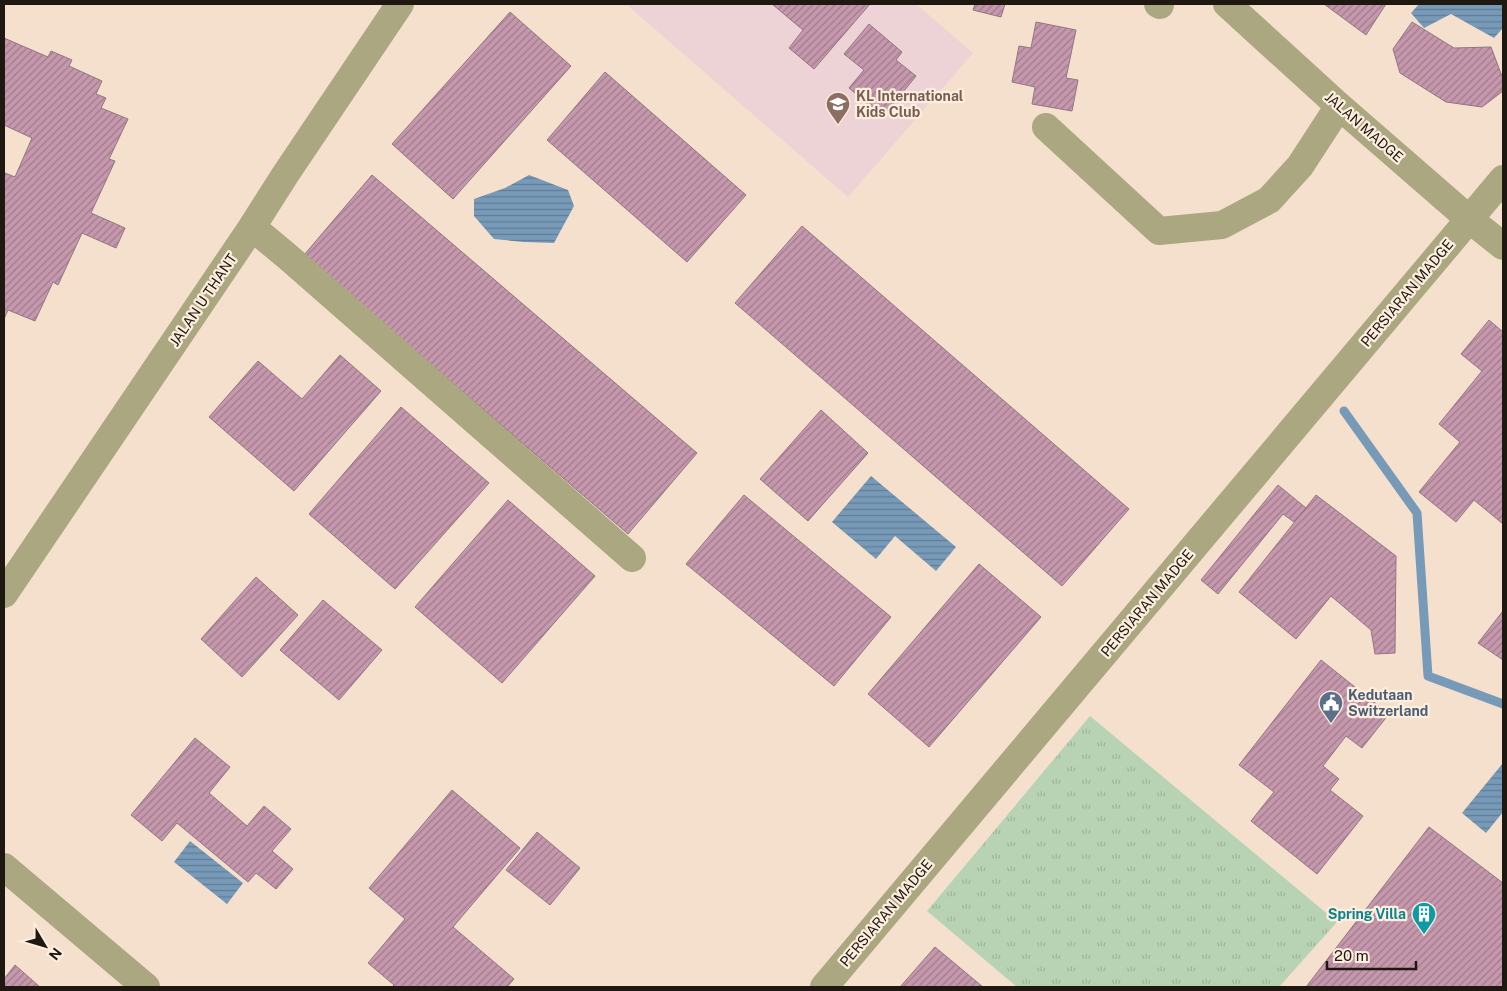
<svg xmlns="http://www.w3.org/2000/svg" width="1507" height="991" font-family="'Public Sans',sans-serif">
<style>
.education{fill:#edd3d5}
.grass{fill:url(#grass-tufts)}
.water{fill:url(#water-rules)}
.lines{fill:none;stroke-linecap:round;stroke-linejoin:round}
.stream{stroke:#779ab9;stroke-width:9}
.building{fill:url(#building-hatch);stroke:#907783}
.minor{stroke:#aba881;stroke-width:28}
.labels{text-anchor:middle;stroke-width:4.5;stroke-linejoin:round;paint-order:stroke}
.education-label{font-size:14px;font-weight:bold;fill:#785e54;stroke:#feeede;text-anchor:start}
.street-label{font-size:14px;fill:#1f1811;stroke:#feeede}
.service-label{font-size:14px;font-weight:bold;fill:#4e5e75;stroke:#feeede;text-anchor:start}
.culture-label{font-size:14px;font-weight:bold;fill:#0d838f;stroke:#feeede;text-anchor:end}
</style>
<defs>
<pattern id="grass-tufts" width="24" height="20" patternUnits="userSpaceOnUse" patternTransform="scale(1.25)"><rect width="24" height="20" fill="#b8d3b3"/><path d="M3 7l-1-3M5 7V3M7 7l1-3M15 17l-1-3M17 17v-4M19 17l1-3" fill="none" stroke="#9eb499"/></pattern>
<pattern id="water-rules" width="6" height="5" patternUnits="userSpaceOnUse" patternTransform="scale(1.25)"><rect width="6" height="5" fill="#779ab9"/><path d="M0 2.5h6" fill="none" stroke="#617d95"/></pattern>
<pattern id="building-hatch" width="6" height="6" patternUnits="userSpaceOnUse" patternTransform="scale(1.25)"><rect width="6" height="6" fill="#c698ad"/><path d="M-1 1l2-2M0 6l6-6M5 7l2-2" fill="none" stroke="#a07b8b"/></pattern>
</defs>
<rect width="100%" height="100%" fill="#f4e0cc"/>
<path class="education" d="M 626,4 L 916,4 L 973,53 L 848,197 Z"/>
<path class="grass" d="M 1090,716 L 1337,922 L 1279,987 L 1017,987 L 927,911 Z"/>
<path class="water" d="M 1419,4 L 1503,4 L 1503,28 L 1494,38 L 1451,14 L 1424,28 L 1411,13 Z
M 529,175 L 568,190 L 574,206 L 554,243 L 524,242 L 494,239 L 474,216 L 474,199 L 505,188 Z
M 871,476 L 956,547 L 936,571 L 895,536 L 876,559 L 832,522 Z
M 1503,763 L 1503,812 L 1486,833 L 1462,813 Z
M 190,841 L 243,883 L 227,904 L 174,862 Z"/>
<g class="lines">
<path class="stream" d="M 1344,411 L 1417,513 L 1428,676 L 1503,704"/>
</g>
<path class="building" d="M 772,4 L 870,4 L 814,69 L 789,48 L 803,30 Z
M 975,4 L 1005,4 L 1001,17 L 973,10 Z
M 1324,4 L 1386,4 L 1366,35 Z
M 510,12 L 571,66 L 453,199 L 392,144 Z
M 1036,22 L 1076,30 L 1066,78 L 1078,80 L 1072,111 L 1032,104 L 1035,87 L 1012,82 L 1019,46 L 1031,48 Z
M 1412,22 L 1454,48 L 1491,47 L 1503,79 L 1503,91 L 1482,107 L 1446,102 L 1400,73 L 1393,49 Z
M 869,24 L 902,52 L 896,60 L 916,76 L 883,117 L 849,88 L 864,70 L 844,54 Z
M 4,38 L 48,57 L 51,51 L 72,60 L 69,66 L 102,81 L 96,94 L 106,98 L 101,108 L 128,119 L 109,159 L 115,161 L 91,213 L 125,228 L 116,248 L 82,233 L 58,285 L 53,282 L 35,321 L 8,310 L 4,319 L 4,174 L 5,173 L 15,177 L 32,138 L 4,125 Z
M 605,72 L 746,195 L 687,262 L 547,140 Z
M 372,175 L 697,453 L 628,534 L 304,255 Z
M 802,226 L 1129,509 L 1062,586 L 735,303 Z
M 1489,320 L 1503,332 L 1503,524 L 1474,500 L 1456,522 L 1419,492 L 1460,442 L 1439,424 L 1482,371 L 1461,354 Z
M 340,355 L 381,391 L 294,491 L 209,417 L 258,361 L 302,399 Z
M 401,407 L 489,483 L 395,589 L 309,514 Z
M 821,410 L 868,453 L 808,521 L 760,479 Z
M 1278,485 L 1306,508 L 1294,522 L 1283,514 L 1218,594 L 1201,580 Z
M 744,495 L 891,617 L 834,686 L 686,564 Z
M 1316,495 L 1396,556 L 1395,653 L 1375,654 L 1371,630 L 1331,596 L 1296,639 L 1239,592 Z
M 508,500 L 595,576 L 502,683 L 415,607 Z
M 979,564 L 1041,617 L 929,747 L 868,694 Z
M 256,577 L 298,615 L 242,677 L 201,639 Z
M 323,600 L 382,650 L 339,700 L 280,650 Z
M 1503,611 L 1503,660 L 1478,643 Z
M 1321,660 L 1389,714 L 1362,748 L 1346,736 L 1323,766 L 1339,779 L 1330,790 L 1363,816 L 1317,874 L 1251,821 L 1274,792 L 1239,765 Z
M 195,738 L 230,767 L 209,793 L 247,826 L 264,806 L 291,829 L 272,851 L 293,869 L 276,889 L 256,873 L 248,882 L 177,823 L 162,841 L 131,815 Z
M 452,790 L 520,848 L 453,927 L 514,979 L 507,987 L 392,987 L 394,985 L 368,963 L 405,919 L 369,888 Z
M 1429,827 L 1503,883 L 1503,987 L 1306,987 Z
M 537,832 L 580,868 L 550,905 L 506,870 Z
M 935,947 L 983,987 L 900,987 Z
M 15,965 L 40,987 L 4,987 L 4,979 Z"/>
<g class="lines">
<path class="minor" d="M 1158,4 L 1160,5
M 1227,4 L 1339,106 L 1469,219 L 1503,246
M 1046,127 L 1159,231 L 1222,225 L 1269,200 L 1300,166 L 1339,106
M 252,227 L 288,257 L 632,558
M 4,594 L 252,227 L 285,175 L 400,4
M 4,867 L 146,987
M 824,987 L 1503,179"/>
</g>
<defs>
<symbol id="school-pin" viewBox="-11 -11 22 30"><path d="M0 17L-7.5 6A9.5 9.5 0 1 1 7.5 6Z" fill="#8d6e63" stroke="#feeede"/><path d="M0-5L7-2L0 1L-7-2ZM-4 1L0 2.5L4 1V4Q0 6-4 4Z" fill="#fff"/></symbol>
<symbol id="civic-pin" viewBox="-11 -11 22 30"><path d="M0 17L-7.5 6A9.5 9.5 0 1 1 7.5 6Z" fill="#5c6f8a" stroke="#feeede"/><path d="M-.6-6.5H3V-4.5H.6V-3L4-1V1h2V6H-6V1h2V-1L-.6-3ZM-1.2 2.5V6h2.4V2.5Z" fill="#fff"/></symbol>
<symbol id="building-pin" viewBox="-11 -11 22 30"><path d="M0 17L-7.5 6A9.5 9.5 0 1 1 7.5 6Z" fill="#0f9aa8" stroke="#feeede"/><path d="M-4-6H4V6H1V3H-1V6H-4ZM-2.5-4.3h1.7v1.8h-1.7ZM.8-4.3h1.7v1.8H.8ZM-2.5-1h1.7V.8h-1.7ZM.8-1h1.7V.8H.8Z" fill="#fff"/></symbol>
</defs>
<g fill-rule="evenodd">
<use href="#school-pin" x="824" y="90" width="28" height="38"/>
<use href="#civic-pin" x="1317" y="689" width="28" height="38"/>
<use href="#building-pin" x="1410" y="900" width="28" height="38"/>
</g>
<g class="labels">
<g class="education-label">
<text x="856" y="101">KL International<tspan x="856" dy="16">Kids Club</tspan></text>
</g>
<g class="street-label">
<text transform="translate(1364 127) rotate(41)" y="5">JALAN MADGE</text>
<text transform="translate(1407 293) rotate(-50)" y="5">PERSIARAN MADGE</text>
<text transform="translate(203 300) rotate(-56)" y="5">JALAN U THANT</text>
<text transform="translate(1147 603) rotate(-50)" y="5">PERSIARAN MADGE</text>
<text transform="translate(886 913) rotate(-50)" y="5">PERSIARAN MADGE</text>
</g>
<g class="service-label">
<text x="1348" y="700">Kedutaan<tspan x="1348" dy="16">Switzerland</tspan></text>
</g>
<g class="culture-label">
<text x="1406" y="919">Spring Villa</text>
</g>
</g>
<rect width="1507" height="991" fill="none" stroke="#1f1811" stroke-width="10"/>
<g transform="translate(45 946) rotate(128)" stroke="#feeede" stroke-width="4" paint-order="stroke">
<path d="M0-4L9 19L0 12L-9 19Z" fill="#1f1811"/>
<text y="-8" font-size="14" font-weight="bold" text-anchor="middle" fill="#1f1811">N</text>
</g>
<path d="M1327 961v8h89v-8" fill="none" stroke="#1f1811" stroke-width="2.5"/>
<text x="1334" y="961" font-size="15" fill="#1f1811" stroke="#feeede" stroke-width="4" paint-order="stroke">20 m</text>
</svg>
